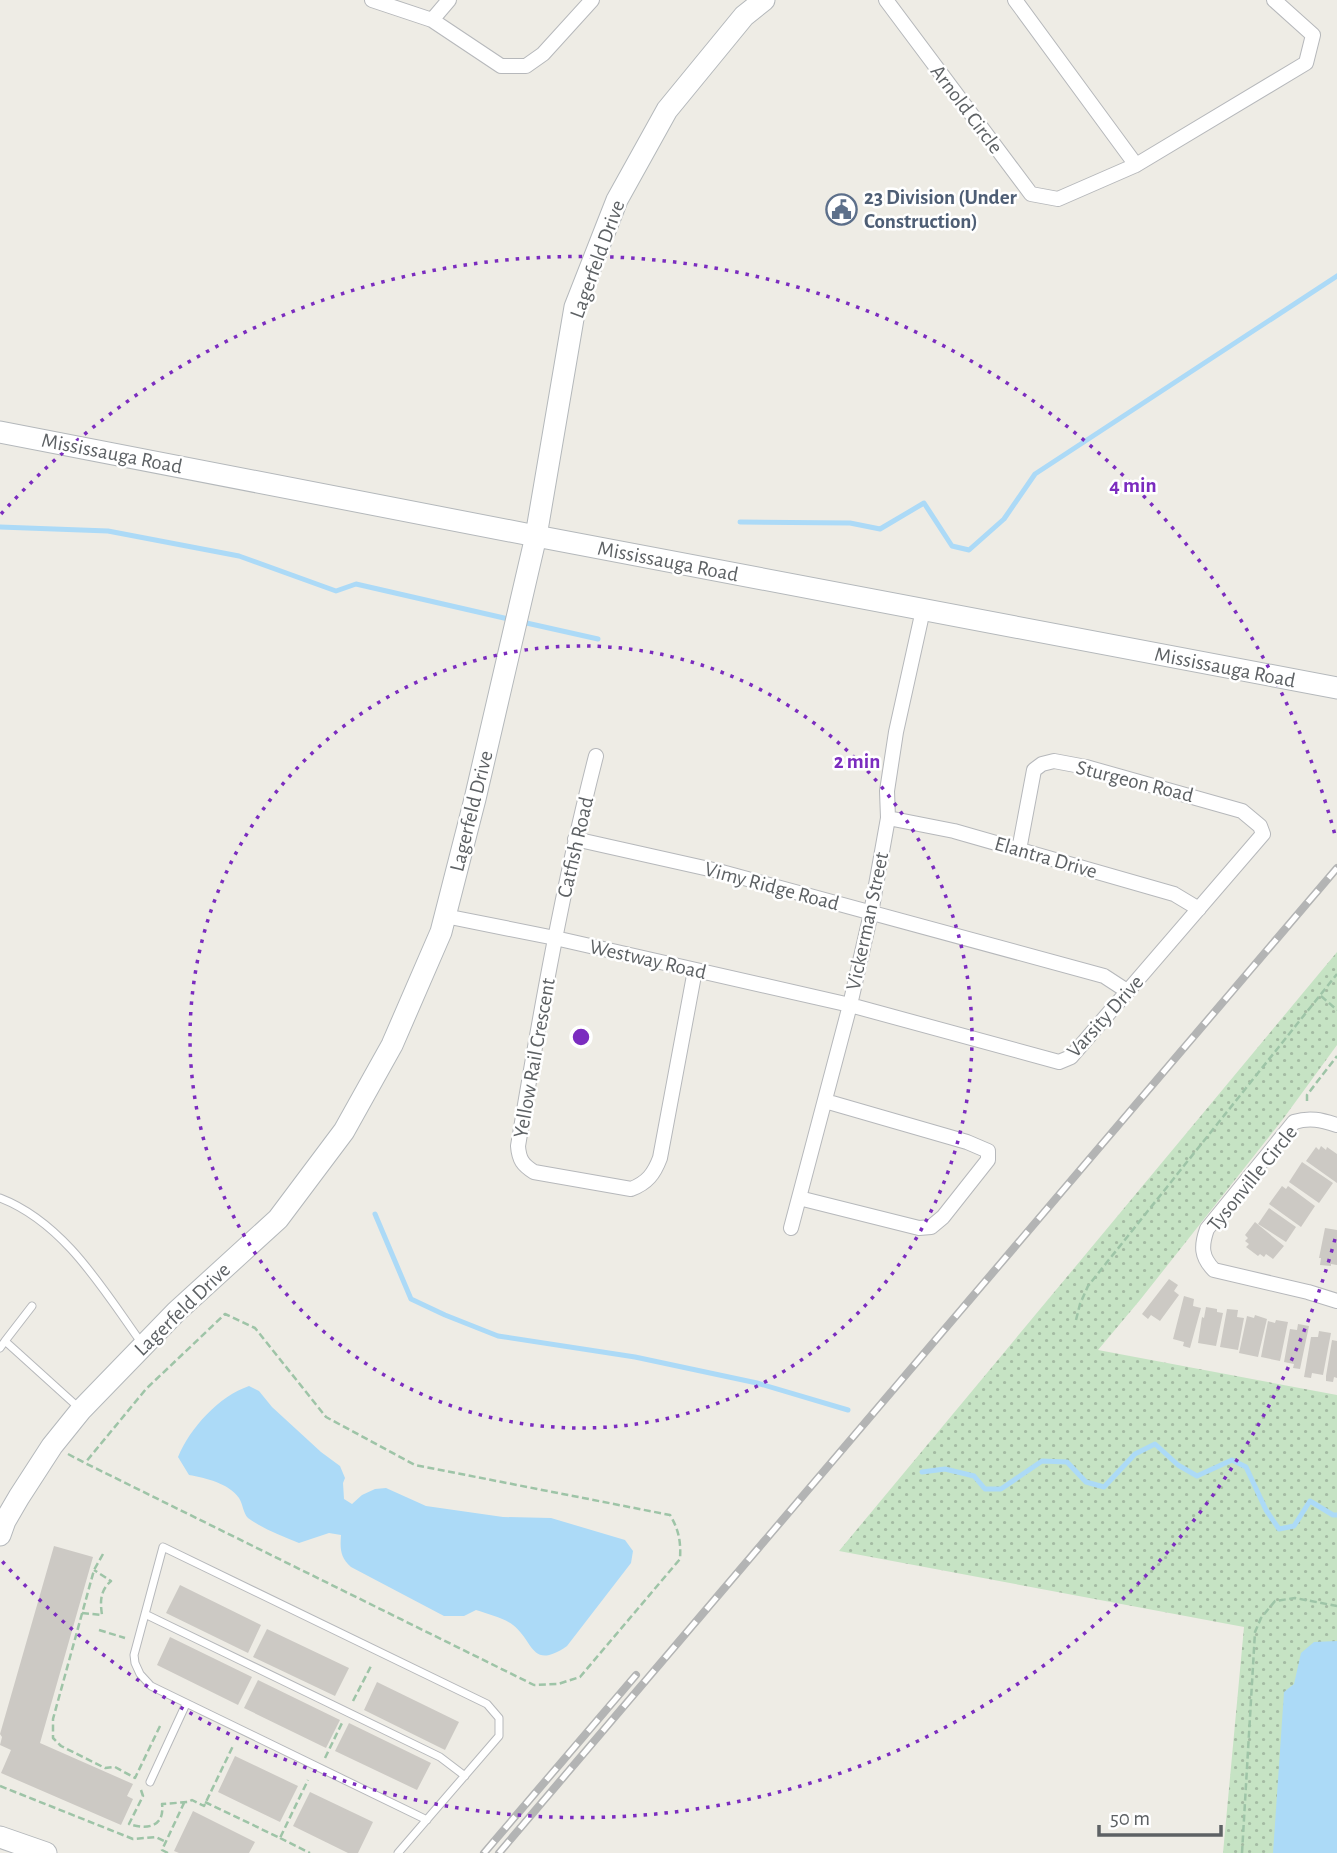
<svg xmlns="http://www.w3.org/2000/svg" width="1337" height="1853" font-family="'Alegreya Sans',sans-serif">
<style>
.park{fill:url(#park-dots)}
.water{fill:#acdaf7}
.lines{fill:none;stroke-linecap:round;stroke-linejoin:round}
.stream{stroke:#acdaf7;stroke-width:5}
.building{fill:#ccc9c4}
.lane-casing{stroke:#b6b8bb;stroke-width:9}
.street-casing{stroke:#b6b8bb;stroke-width:16}
.secondary-casing{stroke:#b4b8bb;stroke-width:23}
.path{stroke:#9ec4a7;stroke-width:2.5;stroke-dasharray:7 3.5;stroke-linecap:butt}
.lane{stroke:#fff;stroke-width:7}
.street{stroke:#fff;stroke-width:14}
.secondary{stroke:#fff;stroke-width:21}
.rail-casing{stroke:#b3b4b4;stroke-width:8}
.rail{stroke:#fff;stroke-width:5;stroke-dasharray:16;stroke-linecap:butt}
.ring{fill:none;stroke:#7b2cbf;stroke-width:3.5;stroke-dasharray:3.5 7}
.labels{text-anchor:middle;stroke-width:5;stroke-linejoin:round;paint-order:stroke}
.street-label{font-size:21px;fill:#5d6164;stroke:#fff}
.service-label{font-size:21px;font-weight:bold;fill:#4e5e75;stroke:#fff;text-anchor:start}
.centre{fill:#7b2cbf;stroke:#fff;stroke-width:3.5}
.ring-label{font-size:21px;text-anchor:middle;font-weight:bold;fill:#7b2cbf;stroke:#fff;stroke-width:5;stroke-linejoin:round;paint-order:stroke}
</style>
<defs>
<pattern id="park-dots" width="8" height="8" patternUnits="userSpaceOnUse" patternTransform="scale(1.75)"><rect width="8" height="8" fill="#c6e3c4"/><path d="M2 2h.1M6 6h.1" fill="none" stroke="#a4bba3" stroke-width="1.8" stroke-linecap="round"/></pattern>
</defs>
<rect width="100%" height="100%" fill="#eeece5"/>
<path class="park" d="M 1337,952 L 1337,1045 L 1283,1119 L 1140,1300 L 1098,1350 L 1337,1395 L 1337,1853 L 1223,1853 L 1244,1627 L 839,1551 Z"/>
<path class="water" d="M 249,1386 L 259,1391 L 272,1407 L 321,1452 L 340,1466 L 345,1478 L 343,1483 L 344,1499 L 352,1504 L 362,1495 L 375,1489 L 386,1488 L 426,1506 L 503,1517 L 551,1518 L 625,1540 L 633,1551 L 631,1563 L 567,1646 C 531,1671 534,1641 513,1625 C 504,1618 488,1614 476,1610 L 464,1616 L 444,1616 L 351,1567 C 340,1558 340,1548 341,1535 L 329,1533 L 299,1543 C 282,1536 263,1529 248,1518 C 243,1513 243,1504 239,1498 C 228,1483 206,1478 189,1475 L 178,1457 C 190,1428 219,1396 249,1386 Z
M 1337,1641 L 1337,1853 L 1273,1853 L 1284,1692 L 1294,1684 L 1301,1653 L 1314,1642 Z"/>
<g class="lines">
<path class="stream" d="M 740,522 L 850,523 L 880,529 L 924,503 L 952,546 L 969,550 L 1004,519 L 1035,474 L 1337,276
M 0,527 L 108,531 L 239,556 L 336,591 L 356,584 L 513,620
M 522,622 L 598,639
M 375,1214 L 411,1299 L 445,1315 L 498,1336 L 635,1357 L 757,1383 L 848,1410
M 922,1472 L 945,1469 L 974,1476 L 985,1489 L 1001,1489 L 1042,1461 L 1067,1462 L 1086,1482 L 1104,1487 L 1135,1454 L 1155,1444 L 1178,1465 L 1197,1476 L 1232,1460 L 1246,1467 L 1266,1510 L 1279,1529 L 1294,1526 L 1310,1501 L 1333,1515 L 1337,1515"/>
</g>
<path class="building" d="M 1321,1146 L 1326,1150 L 1327,1147 L 1337,1154 L 1337,1183 L 1306,1161 L 1316,1147 L 1319,1150 Z
M 1302,1162 L 1333,1183 L 1319,1203 L 1289,1182 Z
M 1282,1186 L 1286,1189 L 1288,1186 L 1315,1206 L 1301,1227 L 1269,1204 Z
M 1269,1208 L 1296,1227 L 1286,1242 L 1258,1224 Z
M 1255,1222 L 1284,1246 L 1273,1259 L 1266,1254 L 1264,1257 L 1260,1254 L 1258,1256 L 1246,1247 L 1249,1244 L 1245,1241 L 1248,1238 L 1245,1235 Z
M 1325,1228 L 1337,1230 L 1337,1265 L 1331,1264 L 1331,1266 L 1320,1265 L 1321,1258 L 1319,1258 Z
M 1169,1279 L 1178,1285 L 1174,1291 L 1179,1295 L 1160,1321 L 1151,1315 L 1148,1319 L 1142,1314 Z
M 1184,1296 L 1194,1299 L 1193,1306 L 1201,1308 L 1190,1348 L 1183,1346 L 1184,1342 L 1173,1339 Z
M 1206,1307 L 1217,1309 L 1217,1312 L 1223,1313 L 1216,1346 L 1198,1343 L 1202,1317 L 1204,1318 Z
M 1227,1309 L 1238,1310 L 1237,1317 L 1244,1318 L 1238,1350 L 1220,1347 Z
M 1255,1315 L 1267,1319 L 1258,1357 L 1239,1353 L 1247,1316 L 1254,1318 Z
M 1276,1320 L 1288,1322 L 1280,1361 L 1261,1357 L 1268,1321 L 1275,1323 Z
M 1298,1324 L 1309,1326 L 1300,1369 L 1293,1368 L 1294,1364 L 1284,1362 L 1290,1329 L 1297,1330 Z
M 1319,1331 L 1331,1333 L 1323,1375 L 1312,1373 L 1311,1378 L 1304,1377 L 1311,1337 L 1318,1337 Z
M 1332,1340 L 1337,1341 L 1337,1378 L 1334,1377 L 1333,1382 L 1326,1381 L 1326,1376 Z
M 54,1546 L 93,1557 L 40,1743 L 133,1784 L 127,1796 L 133,1799 L 121,1825 L 1,1773 L 11,1750 L 0,1745 L 2,1737 L 0,1734 Z
M 180,1585 L 261,1625 L 248,1653 L 166,1613 Z
M 267,1629 L 349,1668 L 335,1696 L 253,1657 Z
M 170,1637 L 252,1677 L 238,1705 L 157,1665 Z
M 258,1680 L 340,1720 L 326,1748 L 244,1708 Z
M 377,1682 L 459,1722 L 445,1750 L 364,1710 Z
M 349,1723 L 431,1763 L 417,1790 L 335,1751 Z
M 235,1756 L 298,1786 L 280,1822 L 218,1792 Z
M 310,1792 L 373,1822 L 358,1853 L 348,1853 L 293,1826 Z
M 193,1811 L 255,1842 L 249,1853 L 179,1853 L 174,1851 Z"/>
<g class="lines">
<defs>
<path id="lane" d="M 0,1198 C 65,1223 104,1291 143,1345
M 5,1341 L 32,1306
M 0,1348 L 5,1341 L 78,1407
M 147,1615 L 440,1757 L 465,1776
M 150,1782 L 186,1704
M 398,1853 L 499,1736 L 499,1718 L 487,1704 L 163,1547 L 134,1655 L 135,1663 L 140,1674 L 151,1686 L 427,1820"/>
<path id="street" d="M 372,0 L 432,20 L 501,66 L 526,66 L 543,54 L 592,0
M 886,0 L 1031,194 L 1058,199 L 1136,165 L 1306,63 L 1313,35 L 1274,0
M 1015,0 L 1136,165
M 432,20 L 449,0
M 596,756 C 563,884 540,1015 518,1146 C 519,1160 523,1165 534,1172 L 631,1189 C 647,1183 654,1174 660,1158 L 695,970
M 888,818 L 954,831 L 1174,894 L 1199,909
M 575,839 L 718,871 L 1104,976 L 1127,991
M 445,916 L 555,938 L 850,1005 L 1059,1062 L 1071,1057 L 1263,834 L 1260,826 L 1242,811 L 1086,767 L 1054,761 L 1042,764 L 1034,770 L 1019,850
M 1337,1125 C 1321,1120 1310,1117 1294,1122 L 1207,1229 C 1201,1246 1201,1257 1214,1270 L 1308,1292 L 1337,1301
M 799,1198 L 919,1228 L 931,1227 L 943,1217 L 988,1160 L 988,1151 L 967,1142 L 825,1101
M 791,1228 L 850,1005 L 871,913 L 888,818 L 887,791 L 896,732 L 923,610"/>
<path id="secondary" d="M 0,432 L 536,536 L 1337,688
M 0,1535 L 5,1521 L 19,1497 L 52,1446 L 81,1410 L 176,1312 L 278,1219 L 344,1131 L 392,1045 L 441,932 L 475,799 L 536,536 L 575,307 L 617,200 L 667,110 L 744,16 L 764,0
M 0,1837 L 46,1853"/>
</defs>
<use href="#lane" class="lane-casing"/>
<use href="#street" class="street-casing"/>
<use href="#secondary" class="secondary-casing"/>
<path class="path" d="M 1321,996 L 1337,1010
M 1307,1101 L 1307,1095 L 1337,1056
M 1076,1320 L 1080,1304 L 1088,1286 L 1337,974
M 68,1454 L 85,1463 L 534,1685 L 558,1684 L 580,1677 L 680,1559 C 681,1542 679,1530 670,1515 L 415,1465 L 326,1417 L 255,1328 L 225,1314 L 146,1389 L 85,1463
M 103,1554 L 94,1570 L 53,1719 L 53,1738 L 61,1746 L 105,1768 L 115,1767 L 135,1778 L 161,1724
M 82,1613 L 102,1615 C 100,1601 100,1591 111,1581 L 94,1570
M 99,1630 L 125,1638
M 353,1701 L 371,1666
M 325,1758 L 342,1723
M 0,1786 L 133,1839 L 156,1837 L 166,1842
M 141,1790 L 143,1796 L 129,1824 C 147,1830 165,1827 162,1804 L 188,1802 L 192,1800 L 204,1806 L 233,1746 L 235,1746
M 205,1802 L 280,1838 L 308,1780
M 280,1838 L 310,1853
M 168,1853 L 162,1850 L 184,1803
M 1242,1853 L 1255,1632 L 1261,1618 L 1275,1601 L 1295,1598 L 1337,1606"/>
<use href="#lane" class="lane"/>
<use href="#street" class="street"/>
<use href="#secondary" class="secondary"/>
<defs>
<path id="rail" d="M 484,1853 L 636,1675
M 499,1853 L 1337,868"/>
</defs>
<use href="#rail" class="rail-casing"/>
<use href="#rail" class="rail"/>
</g>
<g class="ring">
<circle cx="581" cy="1037" r="391"/>
<path d="M1335 1239A781 781 0 0 1 1 1560M1 514A781 781 0 0 1 1335 835"/>
</g>
<defs>
<symbol id="civic-ring" viewBox="-11 -11 22 22"><circle r="9.5" fill="#fff" stroke="#5c6f8a" stroke-width="1.5"/><path d="M-.6-6.5H3V-4.5H.6V-3L4-1V1h2V6H-6V1h2V-1L-.6-3ZM-1.2 2.5V6h2.4V2.5Z" fill="#5c6f8a"/></symbol>
</defs>
<g fill-rule="evenodd">
<use href="#civic-ring" x="824" y="192" width="35" height="35"/>
</g>
<g class="labels">
<g class="street-label">
<text transform="translate(967 109) rotate(53)" y="7">Arnold Circle</text>
<text transform="translate(597 259) rotate(-70)" y="7">Lagerfeld Drive</text>
<text transform="translate(112 453) rotate(11)" y="7">Mississauga Road</text>
<text transform="translate(668 561) rotate(11)" y="7">Mississauga Road</text>
<text transform="translate(1225 667) rotate(11)" y="7">Mississauga Road</text>
<text transform="translate(1135 781) rotate(14)" y="7">Sturgeon Road</text>
<text transform="translate(471 811) rotate(-76)" y="7">Lagerfeld Drive</text>
<text transform="translate(575 847) rotate(-77)" y="7">Catfish Road</text>
<text transform="translate(1046 857) rotate(16)" y="7">Elantra Drive</text>
<text transform="translate(772 886) rotate(15)" y="7">Vimy Ridge Road</text>
<text transform="translate(867 921) rotate(-78)" y="7">Vickerman Street</text>
<text transform="translate(648 959) rotate(13)" y="7">Westway Road</text>
<text transform="translate(1105 1016) rotate(-48)" y="7">Varsity Drive</text>
<text transform="translate(534 1058) rotate(-80)" y="7">Yellow Rail Crescent</text>
<text transform="translate(1252 1178) rotate(-51)" y="7">Tysonville Circle</text>
<text transform="translate(182 1309) rotate(-44)" y="7">Lagerfeld Drive</text>
</g>
<g class="service-label">
<text x="864" y="204">23 Division (Under<tspan x="864" dy="24">Construction)</tspan></text>
</g>
</g>
<circle cx="581" cy="1037" r="10" class="centre"/>
<g class="ring-label">
<text x="1133" y="492">4 min</text>
<text x="857" y="768">2 min</text>
</g>
<path d="M1099 1825v10h122v-10" fill="none" stroke="#5d6164" stroke-width="3.5"/>
<text x="1110" y="1825" font-size="21" fill="#5d6164" stroke="#ffffff" stroke-width="5" paint-order="stroke">50 m</text>
</svg>
